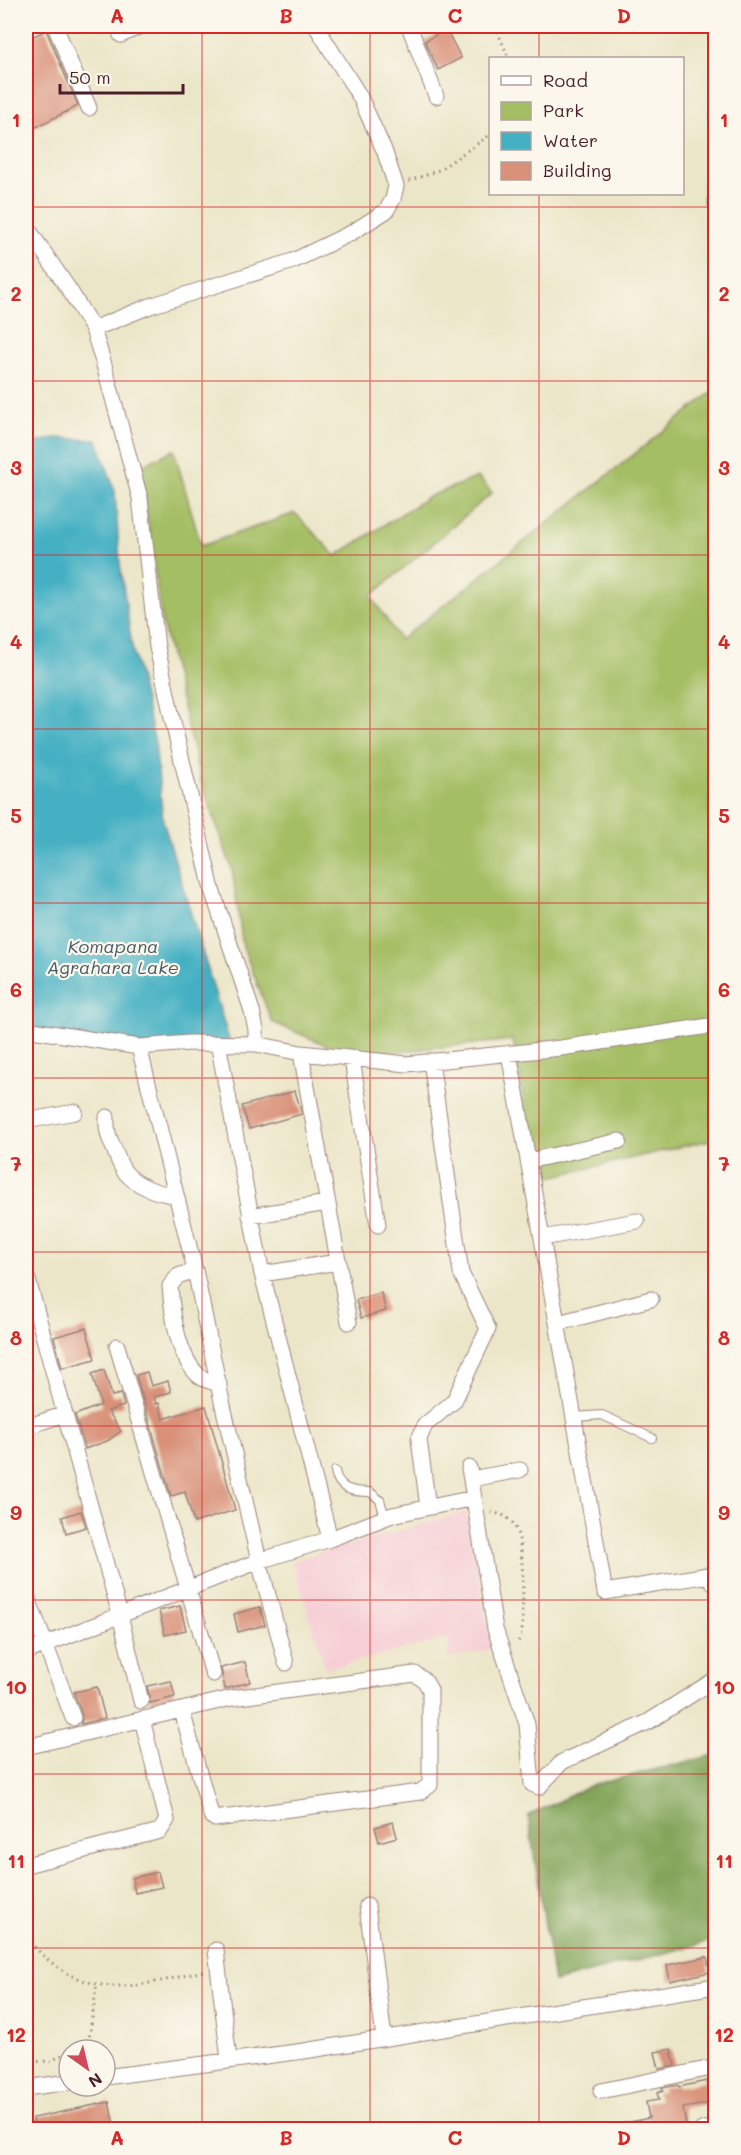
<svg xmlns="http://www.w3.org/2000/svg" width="741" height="2155" font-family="Mali,sans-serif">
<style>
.built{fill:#f6cfd6}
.green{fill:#a4be64;stroke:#776e48;stroke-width:1.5}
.forest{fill:#83a55a;stroke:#666242;stroke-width:1.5}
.water{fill:#44b0c3;stroke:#476877;stroke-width:1.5}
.building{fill:#d99179}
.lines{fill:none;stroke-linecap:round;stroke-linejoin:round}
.service-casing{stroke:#9b827a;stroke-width:10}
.minor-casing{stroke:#9b827a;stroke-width:17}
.path{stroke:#9b827a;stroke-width:3;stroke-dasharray:1.5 4.5;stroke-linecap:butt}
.service{stroke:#fff;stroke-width:8}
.minor{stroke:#fff;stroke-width:15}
.grid{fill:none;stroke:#d62828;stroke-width:1.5;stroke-opacity:0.55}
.labels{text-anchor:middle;stroke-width:4.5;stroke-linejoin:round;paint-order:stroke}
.water-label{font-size:18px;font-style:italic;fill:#485968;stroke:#fbf7ec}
.neatline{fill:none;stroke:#d62828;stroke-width:2}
.grid-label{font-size:20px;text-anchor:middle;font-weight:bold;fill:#d62828}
</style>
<rect width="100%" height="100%" fill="#fbf7ec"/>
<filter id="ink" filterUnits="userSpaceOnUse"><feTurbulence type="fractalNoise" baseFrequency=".0167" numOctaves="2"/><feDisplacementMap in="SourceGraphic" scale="12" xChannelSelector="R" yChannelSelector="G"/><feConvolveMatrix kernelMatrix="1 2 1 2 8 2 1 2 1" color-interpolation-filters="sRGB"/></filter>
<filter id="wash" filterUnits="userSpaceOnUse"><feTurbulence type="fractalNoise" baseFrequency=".008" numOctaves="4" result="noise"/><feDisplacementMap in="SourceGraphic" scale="24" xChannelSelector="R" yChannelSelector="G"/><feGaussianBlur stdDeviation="1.35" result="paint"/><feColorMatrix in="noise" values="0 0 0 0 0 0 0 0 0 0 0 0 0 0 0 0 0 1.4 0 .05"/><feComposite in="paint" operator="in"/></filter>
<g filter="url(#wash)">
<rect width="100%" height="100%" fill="#ece6c9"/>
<path class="built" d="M 466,1512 L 492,1649 L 448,1659 L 449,1638 L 326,1669 L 292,1561 Z"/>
<path class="green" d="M 715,390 L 715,1139 L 537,1180 L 513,1040 L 352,1056 L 272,1022 L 243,947 L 232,869 L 201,781 L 162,622 L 140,466 L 174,450 L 201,546 L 295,513 L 336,556 L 428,497 L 478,477 L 492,493 L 371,596 L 400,640 Z"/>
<path class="forest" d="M 715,1755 L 715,1940 L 554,1982 L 528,1816 L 592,1785 Z"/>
<path class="water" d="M 54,438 L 97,440 L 115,491 L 120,564 L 132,647 L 155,743 L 163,821 L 233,1053 L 26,1039 L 26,445 Z"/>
<g id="blocks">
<path class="building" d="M 446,29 L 461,58 L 438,70 L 425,41 Z
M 46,30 L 78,106 L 26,132 L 26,40 Z
M 295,1091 L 302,1114 L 249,1129 L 242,1106 Z
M 381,1293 L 386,1311 L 361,1318 L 356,1300 Z
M 86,1328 L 95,1359 L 62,1368 L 54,1337 Z
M 104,1370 L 112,1396 L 121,1394 L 124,1406 L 108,1411 L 121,1431 L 107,1441 L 85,1449 L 75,1415 L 101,1405 L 92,1374 Z
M 147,1372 L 151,1386 L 168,1381 L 171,1392 L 154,1397 L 156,1404 L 159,1403 L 163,1419 L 206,1406 L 235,1510 L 194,1523 L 185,1492 L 171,1496 L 136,1375 Z
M 81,1511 L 86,1527 L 66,1533 L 62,1517 Z
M 180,1606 L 186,1630 L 165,1635 L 159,1611 Z
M 260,1607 L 265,1625 L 238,1632 L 234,1614 Z
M 245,1662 L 250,1682 L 225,1689 L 221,1668 Z
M 171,1681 L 175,1697 L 150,1703 L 147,1686 Z
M 97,1687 L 105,1718 L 81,1724 L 82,1715 L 74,1692 Z
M 393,1822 L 397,1837 L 379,1842 L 375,1827 Z
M 158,1872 L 162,1887 L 135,1893 L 132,1878 Z
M 707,1957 L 710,1972 L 670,1981 L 667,1965 Z
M 671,2049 L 675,2066 L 659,2069 L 655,2052 Z
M 707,2081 L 711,2103 L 683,2108 L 687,2130 L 625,2130 L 625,2123 L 649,2118 L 646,2102 L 659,2100 L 657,2093 L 663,2091 L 662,2088 L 678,2085 L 679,2087 Z
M 109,2102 L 114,2125 L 91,2130 L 35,2130 L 33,2118 Z"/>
</g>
</g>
<g filter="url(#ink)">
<use href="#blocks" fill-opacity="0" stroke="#9b827a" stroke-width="1.5"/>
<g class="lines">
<defs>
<path id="service" d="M 575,1417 L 602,1415 L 652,1438
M 335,1471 C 338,1490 353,1492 370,1492 L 380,1500 L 385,1517"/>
<path id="minor" d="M 55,26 L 89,108
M 409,26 L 436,96
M 121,35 L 141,26
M 716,188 L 716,205
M 26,226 L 70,291 L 93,329 L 104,365 L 140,498 L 157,647 L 171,713 L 212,890 L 252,1011 L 256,1030 L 256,1044
M 93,329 L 150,306 L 293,261 L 351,233 L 386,211 L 393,199 L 396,186 L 384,150 L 360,97 L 316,26
M 26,1029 L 139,1047
M 218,1043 L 262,1274 L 330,1539
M 301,1053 L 407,1064 L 561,1048 L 716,1025
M 509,1053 L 605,1592 L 708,1575 L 716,1586
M 352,1059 L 378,1225
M 107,1117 C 106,1130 109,1138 114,1149 C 117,1157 120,1165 124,1171 C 136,1186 158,1194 176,1195
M 26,1121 L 75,1112
M 528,1161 L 619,1141
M 250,1216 L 327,1203
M 542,1238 L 637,1221
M 195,1270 L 178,1276 L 170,1286 C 172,1313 177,1355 198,1375 C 203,1380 212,1382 219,1384
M 262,1274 L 338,1262
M 28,1280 L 120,1615 L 141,1701
M 558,1323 L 651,1299
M 117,1346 L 213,1674
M 26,1427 L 65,1414
M 471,1479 L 520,1470
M 474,1498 L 495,1629 L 527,1724 L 532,1784 L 539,1787 L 562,1762 L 648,1722 L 716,1679
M 428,1507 L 419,1439 L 425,1425 L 454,1401 L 488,1329 L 461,1273 L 431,1061
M 26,1593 L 73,1718
M 26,1652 L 259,1561 L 330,1539 L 392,1515 L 474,1498 L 469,1468
M 286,1663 L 259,1561 L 221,1397 L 195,1270 L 139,1047 L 189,1043 L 256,1044 L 301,1053 L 349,1322
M 26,1747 L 232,1698 L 415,1674 L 425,1681 L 430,1690 L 430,1785 L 420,1792 L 215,1819 L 211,1815 L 182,1711
M 26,1865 L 160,1831 L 167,1820 L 142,1719
M 367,1906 L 384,2038
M 216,1950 L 229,2060
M 105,2077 L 304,2051 L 716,1986
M 26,2088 L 69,2082
M 601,2091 L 716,2067
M 702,2130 L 716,2126"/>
</defs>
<use href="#service" class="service-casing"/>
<use href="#minor" class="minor-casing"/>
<path class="path" d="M 495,26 L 509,58
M 409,181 L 439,170 L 490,135
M 491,1512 C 499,1514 506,1515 512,1522 C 527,1540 522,1609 522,1634 L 517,1644
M 26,1938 C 39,1952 55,1968 73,1976 C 115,1997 162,1980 205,1971
M 71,2050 L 89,2039 L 97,1984
M 26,2062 L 51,2061 L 69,2051"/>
<use href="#service" class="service"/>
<use href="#minor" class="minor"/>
</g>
</g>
<path class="grid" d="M 202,26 L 202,2130M 370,26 L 370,2130M 539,26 L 539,58M 539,194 L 539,2130M 26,207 L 716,207M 26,381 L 716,381M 26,555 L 716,555M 26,729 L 716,729M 26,903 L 716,903M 26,1078 L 716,1078M 26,1252 L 716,1252M 26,1426 L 716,1426M 26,1600 L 716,1600M 26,1774 L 716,1774M 26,1948 L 716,1948"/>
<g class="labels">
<g class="water-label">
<text x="113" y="953">Komapana<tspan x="113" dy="21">Agrahara Lake</tspan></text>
</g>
</g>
<rect width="741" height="2155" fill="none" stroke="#fbf7ec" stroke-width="66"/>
<rect x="489" y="57" width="195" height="138" fill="#fbf7ec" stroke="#b4a19f" stroke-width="1.5"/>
<rect x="501" y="76" width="30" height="9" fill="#ffffff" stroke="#b4a19f" stroke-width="1.5"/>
<text x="543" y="87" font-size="18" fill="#4a1f2b">Road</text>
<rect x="501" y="102" width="30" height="18" fill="#a4be64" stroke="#b4a19f" stroke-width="1.5"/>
<text x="543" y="117" font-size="18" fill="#4a1f2b">Park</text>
<rect x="501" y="132" width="30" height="18" fill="#44b0c3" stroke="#b4a19f" stroke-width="1.5"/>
<text x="543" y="147" font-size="18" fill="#4a1f2b">Water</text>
<rect x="501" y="162" width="30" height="18" fill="#d99179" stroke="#b4a19f" stroke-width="1.5"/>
<text x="543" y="177" font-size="18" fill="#4a1f2b">Building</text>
<g transform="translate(87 2068) rotate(146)"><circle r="28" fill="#fbf7ec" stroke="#b4a19f" stroke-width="1.5"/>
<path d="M0-4.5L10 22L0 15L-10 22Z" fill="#d1495b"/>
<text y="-9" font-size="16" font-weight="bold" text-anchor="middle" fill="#4a1f2b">N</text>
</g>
<path d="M60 84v9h123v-9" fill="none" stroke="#4a1f2b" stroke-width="3"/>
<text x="69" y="84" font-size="18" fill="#4a1f2b" stroke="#fbf7ec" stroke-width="4.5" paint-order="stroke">50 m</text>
<rect x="33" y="33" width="675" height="2089" class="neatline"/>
<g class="grid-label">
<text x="117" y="23">A</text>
<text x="286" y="23">B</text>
<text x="455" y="23">C</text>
<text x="624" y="23">D</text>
<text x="16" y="127">1</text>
<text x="724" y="127">1</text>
<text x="16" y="301">2</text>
<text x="724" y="301">2</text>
<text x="16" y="475">3</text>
<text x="724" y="475">3</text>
<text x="16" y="649">4</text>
<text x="724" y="649">4</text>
<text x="16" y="823">5</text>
<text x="724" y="823">5</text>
<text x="16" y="997">6</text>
<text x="724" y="997">6</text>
<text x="16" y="1171">7</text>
<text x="724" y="1171">7</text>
<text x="16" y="1345">8</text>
<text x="724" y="1345">8</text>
<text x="16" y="1520">9</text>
<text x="724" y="1520">9</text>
<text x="16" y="1694">10</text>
<text x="724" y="1694">10</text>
<text x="16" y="1868">11</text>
<text x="724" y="1868">11</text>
<text x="16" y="2042">12</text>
<text x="724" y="2042">12</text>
<text x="117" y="2145">A</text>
<text x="286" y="2145">B</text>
<text x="455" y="2145">C</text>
<text x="624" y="2145">D</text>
</g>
</svg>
